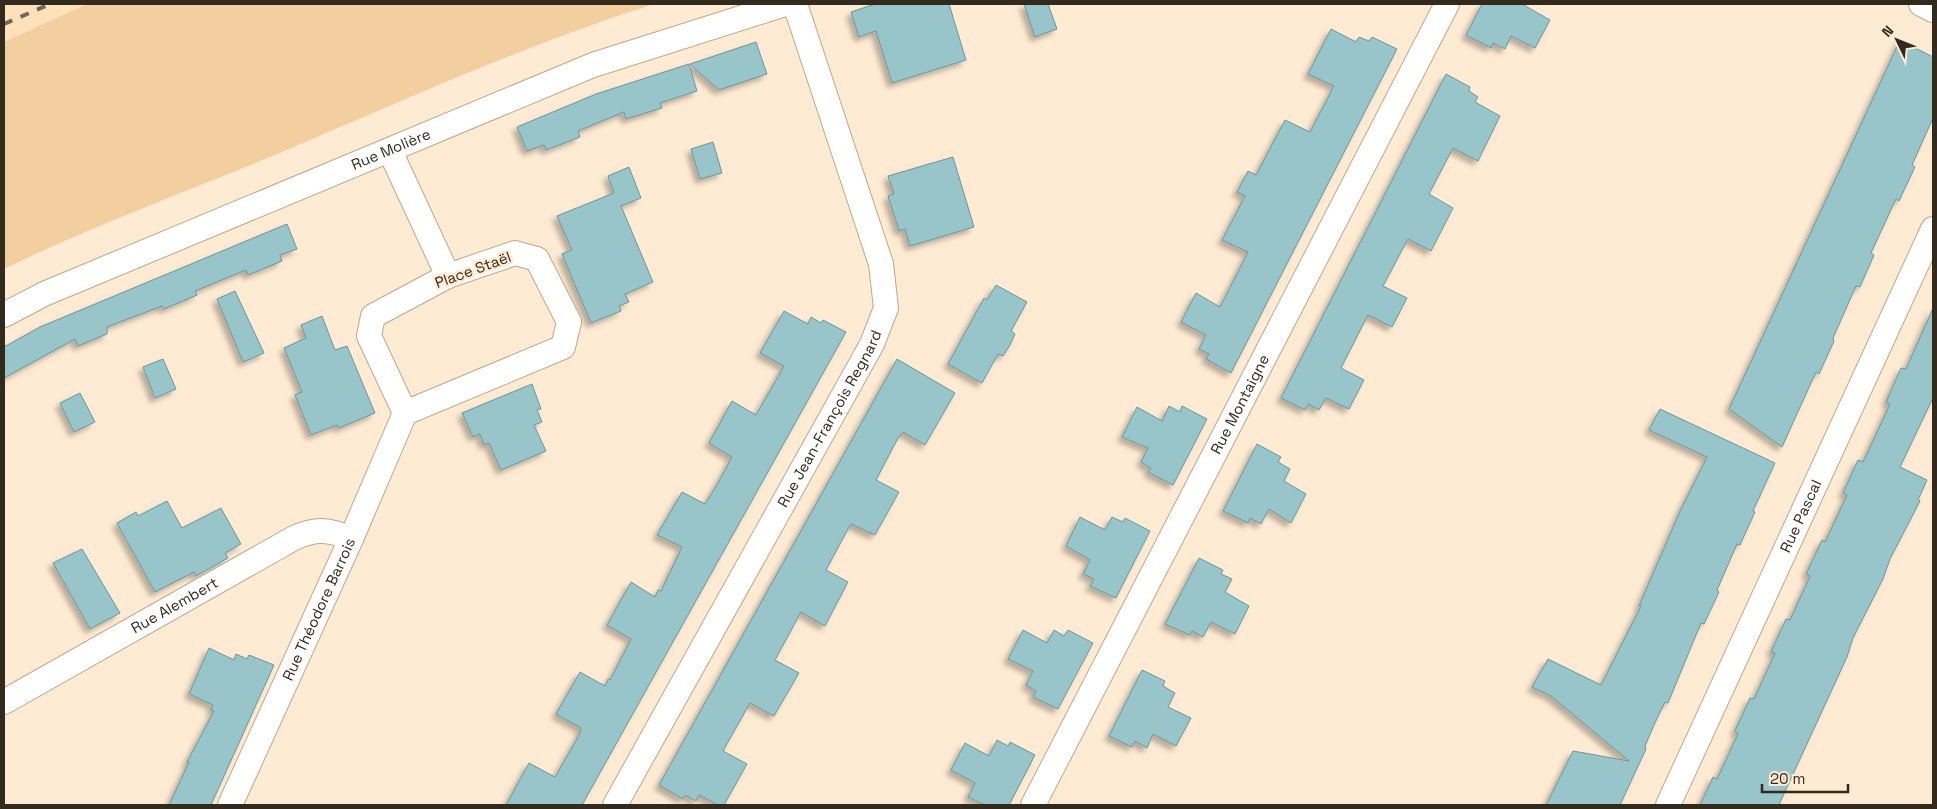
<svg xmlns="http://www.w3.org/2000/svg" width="1937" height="809" font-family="'Space Grotesk',sans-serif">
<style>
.built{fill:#fee1bb}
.green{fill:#f3ce9f}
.building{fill:#97c5ca;stroke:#69969b;filter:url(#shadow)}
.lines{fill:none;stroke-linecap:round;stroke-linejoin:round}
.minor-casing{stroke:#bea789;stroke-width:26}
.minor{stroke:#fff;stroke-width:24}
.rail{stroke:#736757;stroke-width:4;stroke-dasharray:9 9;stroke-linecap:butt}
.labels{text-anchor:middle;stroke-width:5;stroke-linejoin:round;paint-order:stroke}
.street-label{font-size:15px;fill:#332a1e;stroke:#ffebd3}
</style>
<defs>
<filter id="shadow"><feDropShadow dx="-4.5" dy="4.5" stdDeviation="2.5" flood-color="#0004"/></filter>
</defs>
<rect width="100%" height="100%" fill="#ffebd3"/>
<path class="built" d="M 4,4 L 87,4 L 4,42 Z"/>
<path class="green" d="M 87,4 L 654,4 C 527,44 405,100 282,152 C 189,191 94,225 4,269 L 4,42 Z"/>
<path class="building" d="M 875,4 L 949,4 L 966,60 L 892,83 L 876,31 L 859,37 L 851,12 Z
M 1024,4 L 1048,4 L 1057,29 L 1035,37 Z
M 1482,4 L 1522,4 L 1550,20 L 1535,48 L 1511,36 L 1505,49 L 1493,43 L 1491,48 L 1466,35 Z
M 1331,29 L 1356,42 L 1359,37 L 1369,41 L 1372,37 L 1397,49 L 1231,373 L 1206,359 L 1209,354 L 1199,349 L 1206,335 L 1181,322 L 1196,293 L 1220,307 L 1248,252 L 1222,240 L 1245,196 L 1237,192 L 1248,171 L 1256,175 L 1285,120 L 1310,132 L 1334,86 L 1308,74 Z
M 1900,40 L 1933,57 L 1933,118 L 1912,165 L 1915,167 L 1899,201 L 1896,199 L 1871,253 L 1874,255 L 1860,287 L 1856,286 L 1833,338 L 1834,341 L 1819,374 L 1816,372 L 1782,447 L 1729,409 Z
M 756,42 L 767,74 L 719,90 L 690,64 Z
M 689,64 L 697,91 L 660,103 L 662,108 L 626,119 L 624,112 L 578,131 L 580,137 L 546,150 L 544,145 L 527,151 L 517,127 L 596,94 Z
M 1446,74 L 1470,87 L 1469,91 L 1478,97 L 1475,102 L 1500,116 L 1478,161 L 1453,148 L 1429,194 L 1453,208 L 1431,251 L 1408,239 L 1383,286 L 1407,298 L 1392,327 L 1368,315 L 1341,368 L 1364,380 L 1349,409 L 1326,398 L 1319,410 L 1308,404 L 1305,410 L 1281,398 Z
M 713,142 L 722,173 L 700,179 L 691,149 Z
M 953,157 L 974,227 L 910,246 L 905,229 L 899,231 L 888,196 L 894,194 L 888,176 Z
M 629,167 L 641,198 L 621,206 L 653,282 L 625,294 L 629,302 L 619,306 L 621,311 L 591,323 L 562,254 L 572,250 L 557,216 L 614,193 L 608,176 Z
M 287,224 L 297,249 L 280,255 L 282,261 L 248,275 L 246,270 L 195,291 L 197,295 L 164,309 L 162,306 L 107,327 L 107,334 L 78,346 L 75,339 L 4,378 L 4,347 L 40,327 Z
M 996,285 L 1027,302 L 1011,331 L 1015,334 L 1010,345 L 1003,356 L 998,354 L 982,383 L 948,364 L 984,298 L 987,300 Z
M 235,291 L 264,353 L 243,362 L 217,299 Z
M 1933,308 L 1933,398 L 1900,467 L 1927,480 L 1918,500 L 1920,501 L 1890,559 L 1883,579 L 1853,638 L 1847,657 L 1782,798 L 1779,805 L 1700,805 L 1713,777 L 1717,779 L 1738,734 L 1735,731 L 1750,698 L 1754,699 L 1775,653 L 1771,652 L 1786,619 L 1790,620 L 1810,576 L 1806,574 L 1822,540 L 1825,542 L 1847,495 L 1843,493 L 1858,460 L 1863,462 L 1871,445 L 1890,404 L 1886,402 L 1901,368 L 1906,369 Z
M 784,311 L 808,324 L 811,317 L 821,323 L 823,320 L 846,332 L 582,805 L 506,805 L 529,763 L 555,777 L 579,735 L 581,728 L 556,714 L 580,672 L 605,686 L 608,679 L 610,680 L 631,639 L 607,625 L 631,582 L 655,597 L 658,590 L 661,591 L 682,547 L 657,535 L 682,492 L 705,504 L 719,481 L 732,457 L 709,443 L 732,401 L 756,415 L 784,366 L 760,353 Z
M 322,316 L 335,350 L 347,346 L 375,413 L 339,428 L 337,425 L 311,435 L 295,395 L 302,392 L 284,348 L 306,338 L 301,325 Z
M 163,359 L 176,389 L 155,398 L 143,367 Z
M 897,359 L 955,393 L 925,445 L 903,432 L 898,438 L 876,480 L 899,492 L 875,535 L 851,524 L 848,529 L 826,570 L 848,582 L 825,626 L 801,612 L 775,660 L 799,673 L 774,716 L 750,703 L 746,710 L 723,751 L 747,764 L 724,805 L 718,805 L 699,795 L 696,801 L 685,795 L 683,799 L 659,785 Z
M 532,384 L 541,409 L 537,410 L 542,422 L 534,425 L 546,451 L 501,470 L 489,443 L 484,445 L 480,434 L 473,437 L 462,413 Z
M 80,393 L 95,422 L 74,432 L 60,403 Z
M 1169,406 L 1180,412 L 1182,406 L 1207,419 L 1173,485 L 1148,472 L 1151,468 L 1141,462 L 1148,448 L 1122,437 L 1137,407 L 1162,421 Z
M 1660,409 L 1775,463 L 1753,511 L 1755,512 L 1740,545 L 1737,544 L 1717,590 L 1719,592 L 1704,624 L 1701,623 L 1668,703 L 1665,702 L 1654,725 L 1645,746 L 1646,749 L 1620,805 L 1546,805 L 1573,751 L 1629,761 L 1551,696 L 1532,687 L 1548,659 L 1601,685 L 1641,606 L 1639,606 L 1680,511 L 1707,457 L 1649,430 Z
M 1257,444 L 1281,457 L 1278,462 L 1290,469 L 1284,481 L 1306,494 L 1291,523 L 1269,509 L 1261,524 L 1250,518 L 1248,523 L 1223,511 Z
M 167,501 L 182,528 L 221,508 L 241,544 L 225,553 L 228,558 L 196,576 L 194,572 L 155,592 L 117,523 L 136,512 L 138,516 Z
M 1080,517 L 1105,530 L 1112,517 L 1123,522 L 1125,518 L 1150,531 L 1116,598 L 1090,586 L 1094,579 L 1083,574 L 1090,560 L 1066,546 Z
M 82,549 L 120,613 L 90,629 L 53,563 Z
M 1199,558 L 1223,570 L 1221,574 L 1232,579 L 1225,592 L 1249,606 L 1235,634 L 1211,622 L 1203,637 L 1192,631 L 1190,635 L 1165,624 Z
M 1023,630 L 1047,643 L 1054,630 L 1064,636 L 1068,630 L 1093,643 L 1058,709 L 1033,697 L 1036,691 L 1026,685 L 1033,671 L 1008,659 Z
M 209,648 L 234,660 L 236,654 L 247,659 L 249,655 L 274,665 L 211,805 L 169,805 L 189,762 L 187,762 L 214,711 L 211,710 L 213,705 L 189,694 Z
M 1142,670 L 1165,681 L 1163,686 L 1175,693 L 1168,707 L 1191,718 L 1176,746 L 1153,734 L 1147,748 L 1135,741 L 1132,747 L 1109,736 Z
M 997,740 L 1008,746 L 1010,742 L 1035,755 L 1009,805 L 985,805 L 968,797 L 975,783 L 951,770 L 965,743 L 989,756 Z"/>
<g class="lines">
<defs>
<g id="minor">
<path d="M 1921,4 L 1933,10"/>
<path d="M 390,151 L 448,276"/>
<path d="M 515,253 L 537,259 L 569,322 L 563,347 L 405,413 L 369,336 L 373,316 L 448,276 Z"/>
<path id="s1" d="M 4,315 L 44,294 L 593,65 L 785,4"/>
<path id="s2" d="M 4,702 L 294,538 C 316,528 329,529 351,539"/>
<path id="s3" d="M 230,805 L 351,539 L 405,413"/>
<path id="s4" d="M 615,805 L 872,344 L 886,308 L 881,264 L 795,4"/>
<path id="s5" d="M 1033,805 L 1447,4"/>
<path id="s6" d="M 1668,805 L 1933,229"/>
</g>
</defs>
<use href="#minor" class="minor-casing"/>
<use href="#minor" class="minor"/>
<path class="rail" d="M 4,4 L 5,4
M 4,24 L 50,4"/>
</g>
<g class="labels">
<g class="street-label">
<text dy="5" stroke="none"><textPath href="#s1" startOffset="421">Rue Molière</textPath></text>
<text transform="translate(473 270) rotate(-20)" y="5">Place Staël</text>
<text dy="5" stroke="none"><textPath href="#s5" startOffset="451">Rue Montaigne</textPath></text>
<text dy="5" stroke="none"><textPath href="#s4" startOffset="442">Rue Jean-François Regnard</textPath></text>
<text dy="5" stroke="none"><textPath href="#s6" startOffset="318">Rue Pascal</textPath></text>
<text dy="5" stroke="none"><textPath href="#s2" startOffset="196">Rue Alembert</textPath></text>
<text dy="5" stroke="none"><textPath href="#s3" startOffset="215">Rue Théodore Barrois</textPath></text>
</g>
</g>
<rect width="1937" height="809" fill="none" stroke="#332a1e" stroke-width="10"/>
<g transform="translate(1897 40) rotate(313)" stroke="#ffebd3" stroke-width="4" paint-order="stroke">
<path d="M0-4L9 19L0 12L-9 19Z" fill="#332a1e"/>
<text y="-8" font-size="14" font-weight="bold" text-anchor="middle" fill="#332a1e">N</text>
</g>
<path d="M1762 784v8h86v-8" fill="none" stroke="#332a1e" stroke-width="2.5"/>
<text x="1770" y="784" font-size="15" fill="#332a1e" stroke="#ffebd3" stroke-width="4" paint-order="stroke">20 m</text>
</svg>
